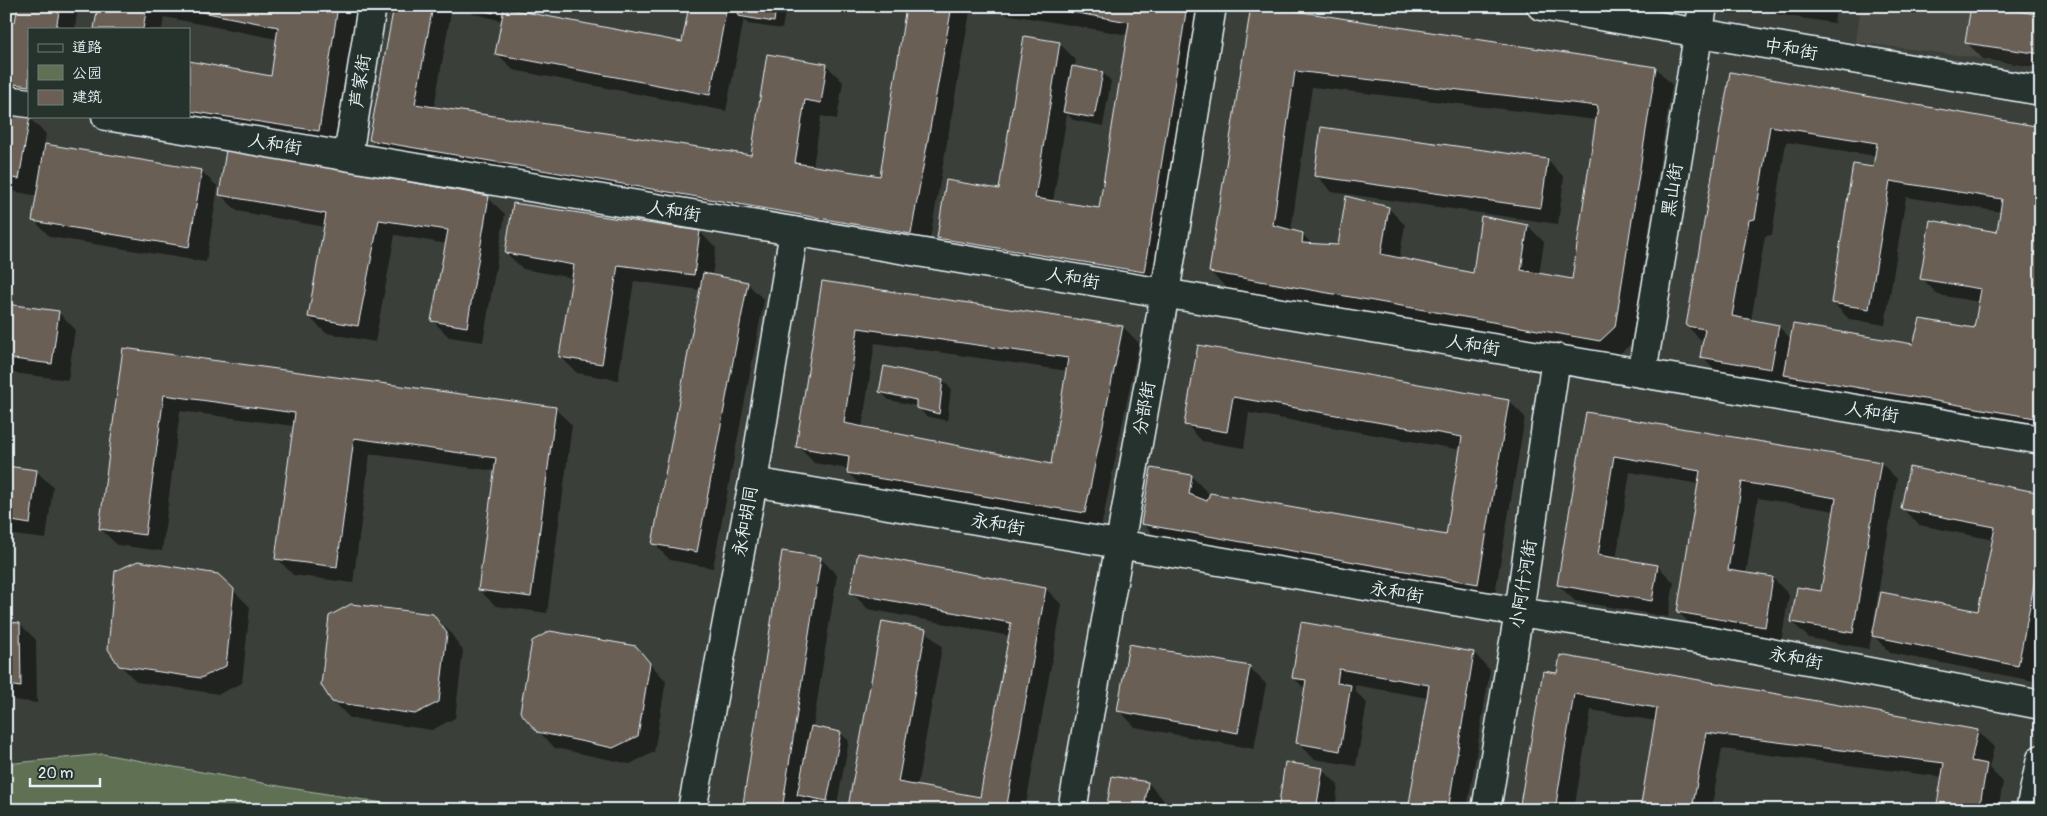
<svg xmlns="http://www.w3.org/2000/svg" width="2047" height="816" font-family="Pangolin,'LXGW WenKai TC',sans-serif">
<style>
.built{fill:#4b4c45}
.green{fill:#607153;stroke:#a4b1a6}
.shadow{fill:#0007;fill-rule:evenodd}
.building{fill:#6a5e55;stroke:#e8f1f8;fill-rule:evenodd}
.lines{fill:none;stroke-linecap:round;stroke-linejoin:round}
.tertiary-casing{stroke:#e8f1f8;stroke-width:31}
.secondary-casing{stroke:#e8f1f8;stroke-width:31}
.tertiary{stroke:#26332d;stroke-width:28}
.secondary{stroke:#26332d;stroke-width:28}
.labels{text-anchor:middle;stroke-width:4.5;stroke-linejoin:round;paint-order:stroke}
.street-label{font-size:18px;fill:#e8f1f8;stroke:#26332d}
</style>
<rect width="100%" height="100%" fill="#3a4039"/>
<filter id="ink" filterUnits="userSpaceOnUse"><feTurbulence type="fractalNoise" baseFrequency=".02" numOctaves="2"/><feDisplacementMap in="SourceGraphic" scale="10" xChannelSelector="R" yChannelSelector="G"/><feConvolveMatrix kernelMatrix="1 2 1 2 8 2 1 2 1" color-interpolation-filters="sRGB"/></filter>
<g filter="url(#ink)">
<path class="built" d="M 1861,6 L 2041,6 L 2041,66 L 1856,42 Z"/>
<path class="green" d="M 103,754 L 290,788 L 426,810 L 6,810 L 6,764 Z"/>
<path class="shadow" d="M 19,6 L 78,6 L 75,29 L 29,29 L 29,100 L 6,96 L 6,22 L 16,23 Z
M 99,6 L 357,6 L 336,147 L 189,116 L 189,63 L 272,77 L 277,39 L 164,17 L 162,29 L 96,29 Z
M 395,6 L 452,6 L 434,108 L 752,156 L 826,65 L 843,82 L 837,119 L 821,116 L 813,167 L 881,177 L 907,6 L 971,6 L 928,250 L 387,156 L 370,140 Z
M 464,6 L 505,6 L 504,9 L 683,43 L 690,6 L 786,6 L 782,29 L 748,24 L 744,19 L 726,111 L 513,70 L 497,53 L 503,21 L 471,13 Z
M 997,6 L 1205,6 L 1160,288 L 955,254 L 938,237 L 1000,190 L 1059,43 L 1076,60 L 1074,68 L 1103,73 L 1111,81 L 1103,126 L 1073,120 L 1067,114 L 1053,202 L 1100,210 L 1128,35 L 1005,14 Z
M 1252,6 L 1656,68 L 1672,85 L 1631,344 L 1616,357 L 1227,288 L 1210,272 ZM 1312,87 L 1597,120 L 1573,281 L 1539,275 L 1544,242 L 1528,226 L 1474,275 L 1399,259 L 1405,225 L 1388,208 L 1339,247 L 1313,245 L 1302,234 L 1291,231 Z
M 1751,6 L 1836,6 L 1834,23 L 1756,11 Z
M 1972,6 L 2017,6 L 2024,13 L 2041,16 L 2041,68 L 1983,59 L 1967,43 Z
M 1731,73 L 2041,128 L 2041,432 L 1802,391 L 1789,378 L 1788,385 L 1718,373 L 1702,356 L 1704,343 L 1687,326 ZM 1786,142 L 1876,156 L 1874,169 L 1833,303 L 1849,319 L 1885,325 L 1906,197 L 2002,212 L 1998,233 L 1922,278 L 1938,295 L 1980,302 L 1975,330 L 1914,346 L 1791,339 L 1778,326 L 1751,321 L 1765,236 L 1772,235 Z
M 6,114 L 29,118 L 46,134 L 44,145 L 201,171 L 218,187 L 206,262 L 50,237 L 34,220 L 38,196 L 6,190 Z
M 1547,160 L 1564,177 L 1558,224 L 1332,192 L 1316,175 Z
M 220,194 L 488,198 L 505,214 L 483,342 L 449,337 L 433,321 L 447,244 L 395,235 L 375,342 L 326,333 L 309,317 L 325,227 L 237,211 Z
M 700,232 L 716,248 L 712,276 L 747,283 L 764,300 L 713,568 L 670,560 L 653,543 L 701,290 L 634,281 L 618,380 L 577,373 L 560,356 L 573,278 L 523,269 L 506,253 Z
M 823,283 L 1123,327 L 1139,343 L 1101,528 L 865,490 L 848,473 L 849,469 L 814,463 L 798,446 ZM 875,343 L 1068,371 L 1052,465 L 862,428 Z
M 6,305 L 58,312 L 75,329 L 68,380 L 6,372 Z
M 1199,346 L 1509,401 L 1525,417 L 1494,600 L 1159,540 L 1143,524 L 1191,476 L 1208,493 L 1207,502 L 1447,537 L 1462,450 L 1249,413 L 1244,448 L 1202,441 L 1186,424 Z
M 124,350 L 555,409 L 572,425 L 547,613 L 496,606 L 479,590 L 495,471 L 370,454 L 353,583 L 293,575 L 277,558 L 294,426 L 180,411 L 162,551 L 117,545 L 100,528 Z
M 943,380 L 951,389 L 947,421 L 926,416 L 917,406 L 889,400 L 880,391 Z
M 1587,413 L 1881,463 L 1897,479 L 1874,619 L 1979,613 L 1994,540 L 1919,525 L 1902,508 L 2041,494 L 2041,649 L 2034,681 L 1890,653 L 1872,634 L 1869,649 L 1809,638 L 1792,622 L 1822,592 L 1835,511 L 1758,498 L 1746,574 L 1773,578 L 1789,595 L 1781,643 L 1695,628 L 1678,612 L 1699,484 L 1630,472 L 1616,560 L 1658,566 L 1674,583 L 1668,617 L 1575,601 L 1558,585 Z
M 6,467 L 36,471 L 53,487 L 46,539 L 6,534 Z
M 820,558 L 837,575 L 813,727 L 840,733 L 849,741 L 836,809 L 807,803 L 802,798 L 801,810 L 751,810 L 745,804 Z
M 1046,589 L 1062,605 L 1025,810 L 852,810 L 849,807 L 926,631 L 942,647 L 917,787 L 981,799 L 1010,636 L 868,609 L 852,593 Z
M 233,590 L 250,607 L 242,683 L 219,694 L 137,682 L 120,665 Z
M 433,615 L 450,632 L 463,651 L 455,718 L 432,730 L 350,718 L 333,701 Z
M 6,623 L 20,624 L 36,640 L 37,703 L 6,699 Z
M 1302,624 L 1474,653 L 1490,670 L 1467,810 L 1409,810 L 1428,698 L 1355,685 L 1355,691 L 1367,703 L 1356,766 L 1314,759 L 1297,742 L 1306,690 L 1293,677 Z
M 635,647 L 666,681 L 654,752 L 630,764 L 555,748 L 538,731 Z
M 1249,667 L 1266,684 L 1254,749 L 1135,727 L 1119,710 Z
M 1544,672 L 1977,731 L 1994,747 L 1989,768 L 2003,782 L 1998,810 L 1937,810 L 1943,777 L 1722,749 L 1711,810 L 1641,810 L 1656,721 L 1591,710 L 1574,810 L 1520,810 Z
M 1322,769 L 1338,785 L 1335,810 L 1279,810 Z
M 1148,783 L 1164,800 L 1163,810 L 1108,810 Z"/>
<path class="building" d="M 18,6 L 60,6 L 56,29 L 29,29 L 29,86 L 6,83 L 6,20 L 15,22 Z
M 98,6 L 147,6 L 143,29 L 94,29 Z
M 172,6 L 338,6 L 319,131 L 189,111 L 189,61 L 271,76 L 278,27 Z
M 394,6 L 433,6 L 415,104 L 751,155 L 767,54 L 827,64 L 821,103 L 805,100 L 795,163 L 880,176 L 906,6 L 952,6 L 911,234 L 369,140 Z
M 466,6 L 494,6 L 493,13 Z
M 689,6 L 727,6 L 710,95 L 495,54 L 504,8 L 682,42 Z
M 740,6 L 776,6 L 774,22 L 738,16 Z
M 1036,6 L 1187,6 L 1144,272 L 937,238 L 946,180 L 999,189 L 1024,36 L 1060,42 L 1035,198 L 1099,208 L 1129,22 Z
M 1251,6 L 1263,6 L 1656,67 L 1615,327 L 1600,341 L 1209,272 ZM 1295,71 L 1598,106 L 1572,279 L 1521,270 L 1528,225 L 1481,216 L 1473,273 L 1381,254 L 1389,207 L 1346,196 L 1338,245 L 1302,243 L 1303,233 L 1273,225 Z
M 1971,6 L 2012,6 L 2012,10 L 2041,15 L 2041,54 L 1965,43 Z
M 1072,66 L 1103,72 L 1094,118 L 1063,112 Z
M 1730,72 L 2041,127 L 2041,419 L 1784,375 L 1793,324 L 1913,344 L 1920,319 L 1974,328 L 1981,289 L 1920,279 L 1930,220 L 1997,232 L 2002,199 L 1890,181 L 1869,309 L 1831,303 L 1853,164 L 1873,167 L 1877,143 L 1770,126 L 1755,219 L 1749,220 L 1732,316 L 1779,325 L 1771,369 L 1700,357 L 1705,329 L 1686,326 Z
M 6,113 L 30,116 L 19,179 L 6,177 Z
M 1321,127 L 1548,159 L 1541,208 L 1314,176 Z
M 45,144 L 202,170 L 189,247 L 32,221 Z
M 226,150 L 489,196 L 467,327 L 431,321 L 448,230 L 379,220 L 358,326 L 308,317 L 326,214 L 219,195 Z
M 513,203 L 700,231 L 694,275 L 618,265 L 602,364 L 559,357 L 574,265 L 505,253 Z
M 703,273 L 748,282 L 697,552 L 652,544 Z
M 822,281 L 1123,326 L 1085,513 L 847,473 L 849,456 L 796,447 ZM 858,328 L 1068,358 L 1051,464 L 844,423 Z
M 6,304 L 59,311 L 52,364 L 6,358 Z
M 1198,345 L 1509,400 L 1478,584 L 1141,524 L 1151,468 L 1192,475 L 1189,494 L 1207,501 L 1210,493 L 1446,535 L 1462,437 L 1233,397 L 1227,432 L 1184,425 Z
M 123,348 L 556,407 L 531,597 L 478,590 L 496,458 L 354,438 L 337,567 L 275,559 L 295,413 L 164,395 L 145,535 L 99,529 Z
M 884,366 L 943,379 L 939,414 L 916,408 L 916,400 L 879,392 Z
M 1586,412 L 1881,462 L 1853,633 L 1791,622 L 1797,587 L 1821,591 L 1836,498 L 1742,482 L 1728,570 L 1773,577 L 1765,627 L 1677,612 L 1700,471 L 1614,456 L 1598,555 L 1658,565 L 1652,601 L 1557,585 Z
M 6,466 L 37,470 L 30,524 L 6,520 Z
M 1909,467 L 2041,493 L 2041,550 L 2018,666 L 1872,636 L 1881,592 L 1978,611 L 1995,527 L 1901,509 Z
M 782,551 L 821,557 L 782,810 L 778,810 L 743,804 Z
M 858,553 L 1046,588 L 1006,810 L 863,810 L 848,807 L 882,621 L 926,629 L 898,782 L 980,797 L 1011,623 L 850,593 Z
M 138,561 L 218,574 L 234,589 L 226,666 L 201,678 L 119,666 L 108,649 L 115,571 Z
M 351,604 L 433,614 L 447,633 L 439,702 L 415,714 L 332,702 L 321,685 L 329,616 Z
M 6,622 L 20,623 L 21,687 L 6,685 Z
M 1301,622 L 1474,652 L 1448,810 L 1408,810 L 1429,685 L 1339,669 L 1337,683 L 1351,685 L 1340,751 L 1296,743 L 1306,680 L 1292,678 Z
M 550,631 L 636,646 L 650,663 L 638,736 L 613,748 L 537,732 L 520,712 L 532,641 Z
M 1129,644 L 1250,666 L 1238,733 L 1117,711 Z
M 1560,655 L 1978,730 L 1971,761 L 1987,764 L 1979,810 L 1936,810 L 1944,763 L 1706,733 L 1692,810 L 1640,810 L 1657,708 L 1574,694 L 1555,810 L 1519,810 L 1543,671 L 1557,673 Z
M 811,726 L 841,732 L 827,801 L 797,795 Z
M 1285,762 L 1323,768 L 1316,810 L 1278,810 Z
M 1112,776 L 1148,782 L 1144,810 L 1106,810 Z"/>
<g class="lines">
<defs>
<path id="tertiary" d="M 1541,6 L 2041,91
M 6,100 L 29,103
M 106,116 L 2041,440
M 348,156 L 372,6
M 1642,373 L 1703,6
M 753,482 L 1519,612 L 1708,641 L 2041,705
M 692,810 L 753,482 L 794,231
M 1072,810 L 1165,293 L 1212,6
M 1486,810 L 1519,612 L 1556,358"/>
<path id="secondary" d="M 2030,810 L 2041,759"/>
</defs>
<use href="#tertiary" class="tertiary-casing"/>
<use href="#secondary" class="secondary-casing"/>
<use href="#tertiary" class="tertiary"/>
<use href="#secondary" class="secondary"/>
</g>
</g>
<g class="labels">
<g class="street-label">
<text transform="translate(1791 49) rotate(10)" y="6">中和街</text>
<text transform="translate(360 81) rotate(-81)" y="6">芦家街</text>
<text transform="translate(275 144) rotate(9)" y="6">人和街</text>
<text transform="translate(1672 190) rotate(-81)" y="6">黑山街</text>
<text transform="translate(674 211) rotate(9)" y="6">人和街</text>
<text transform="translate(1073 278) rotate(10)" y="6">人和街</text>
<text transform="translate(1473 345) rotate(9)" y="6">人和街</text>
<text transform="translate(1144 408) rotate(-80)" y="6">分部街</text>
<text transform="translate(1872 412) rotate(9)" y="6">人和街</text>
<text transform="translate(745 521) rotate(-80)" y="6">永和胡同</text>
<text transform="translate(998 524) rotate(10)" y="6">永和街</text>
<text transform="translate(1523 584) rotate(-81)" y="6">小阿什河街</text>
<text transform="translate(1397 592) rotate(10)" y="6">永和街</text>
<text transform="translate(1796 658) rotate(11)" y="6">永和街</text>
</g>
</g>
<rect width="2047" height="816" fill="none" stroke="#26332d" stroke-width="25"/>
<rect x="12" y="12" width="2022" height="791" fill="none" stroke="#e8f1f8" stroke-width="2" filter="url(#ink)"/>
<rect x="28" y="28" width="162" height="90" fill="#26332d" stroke="#747f7e"/>
<rect x="38" y="44" width="25" height="8" fill="#26332d" stroke="#747f7e"/>
<text x="72" y="52" font-size="15" fill="#e8f1f8">道路</text>
<rect x="38" y="65" width="25" height="15" fill="#607153" stroke="#747f7e"/>
<text x="72" y="78" font-size="15" fill="#e8f1f8">公园</text>
<rect x="38" y="90" width="25" height="15" fill="#6a5e55" stroke="#747f7e"/>
<text x="72" y="102" font-size="15" fill="#e8f1f8">建筑</text>
<path d="M30 778v8h70v-8" fill="none" stroke="#e8f1f8" stroke-width="2.5"/>
<text x="38" y="778" font-size="15" fill="#e8f1f8" stroke="#26332d" stroke-width="4" paint-order="stroke">20 m</text>
</svg>
